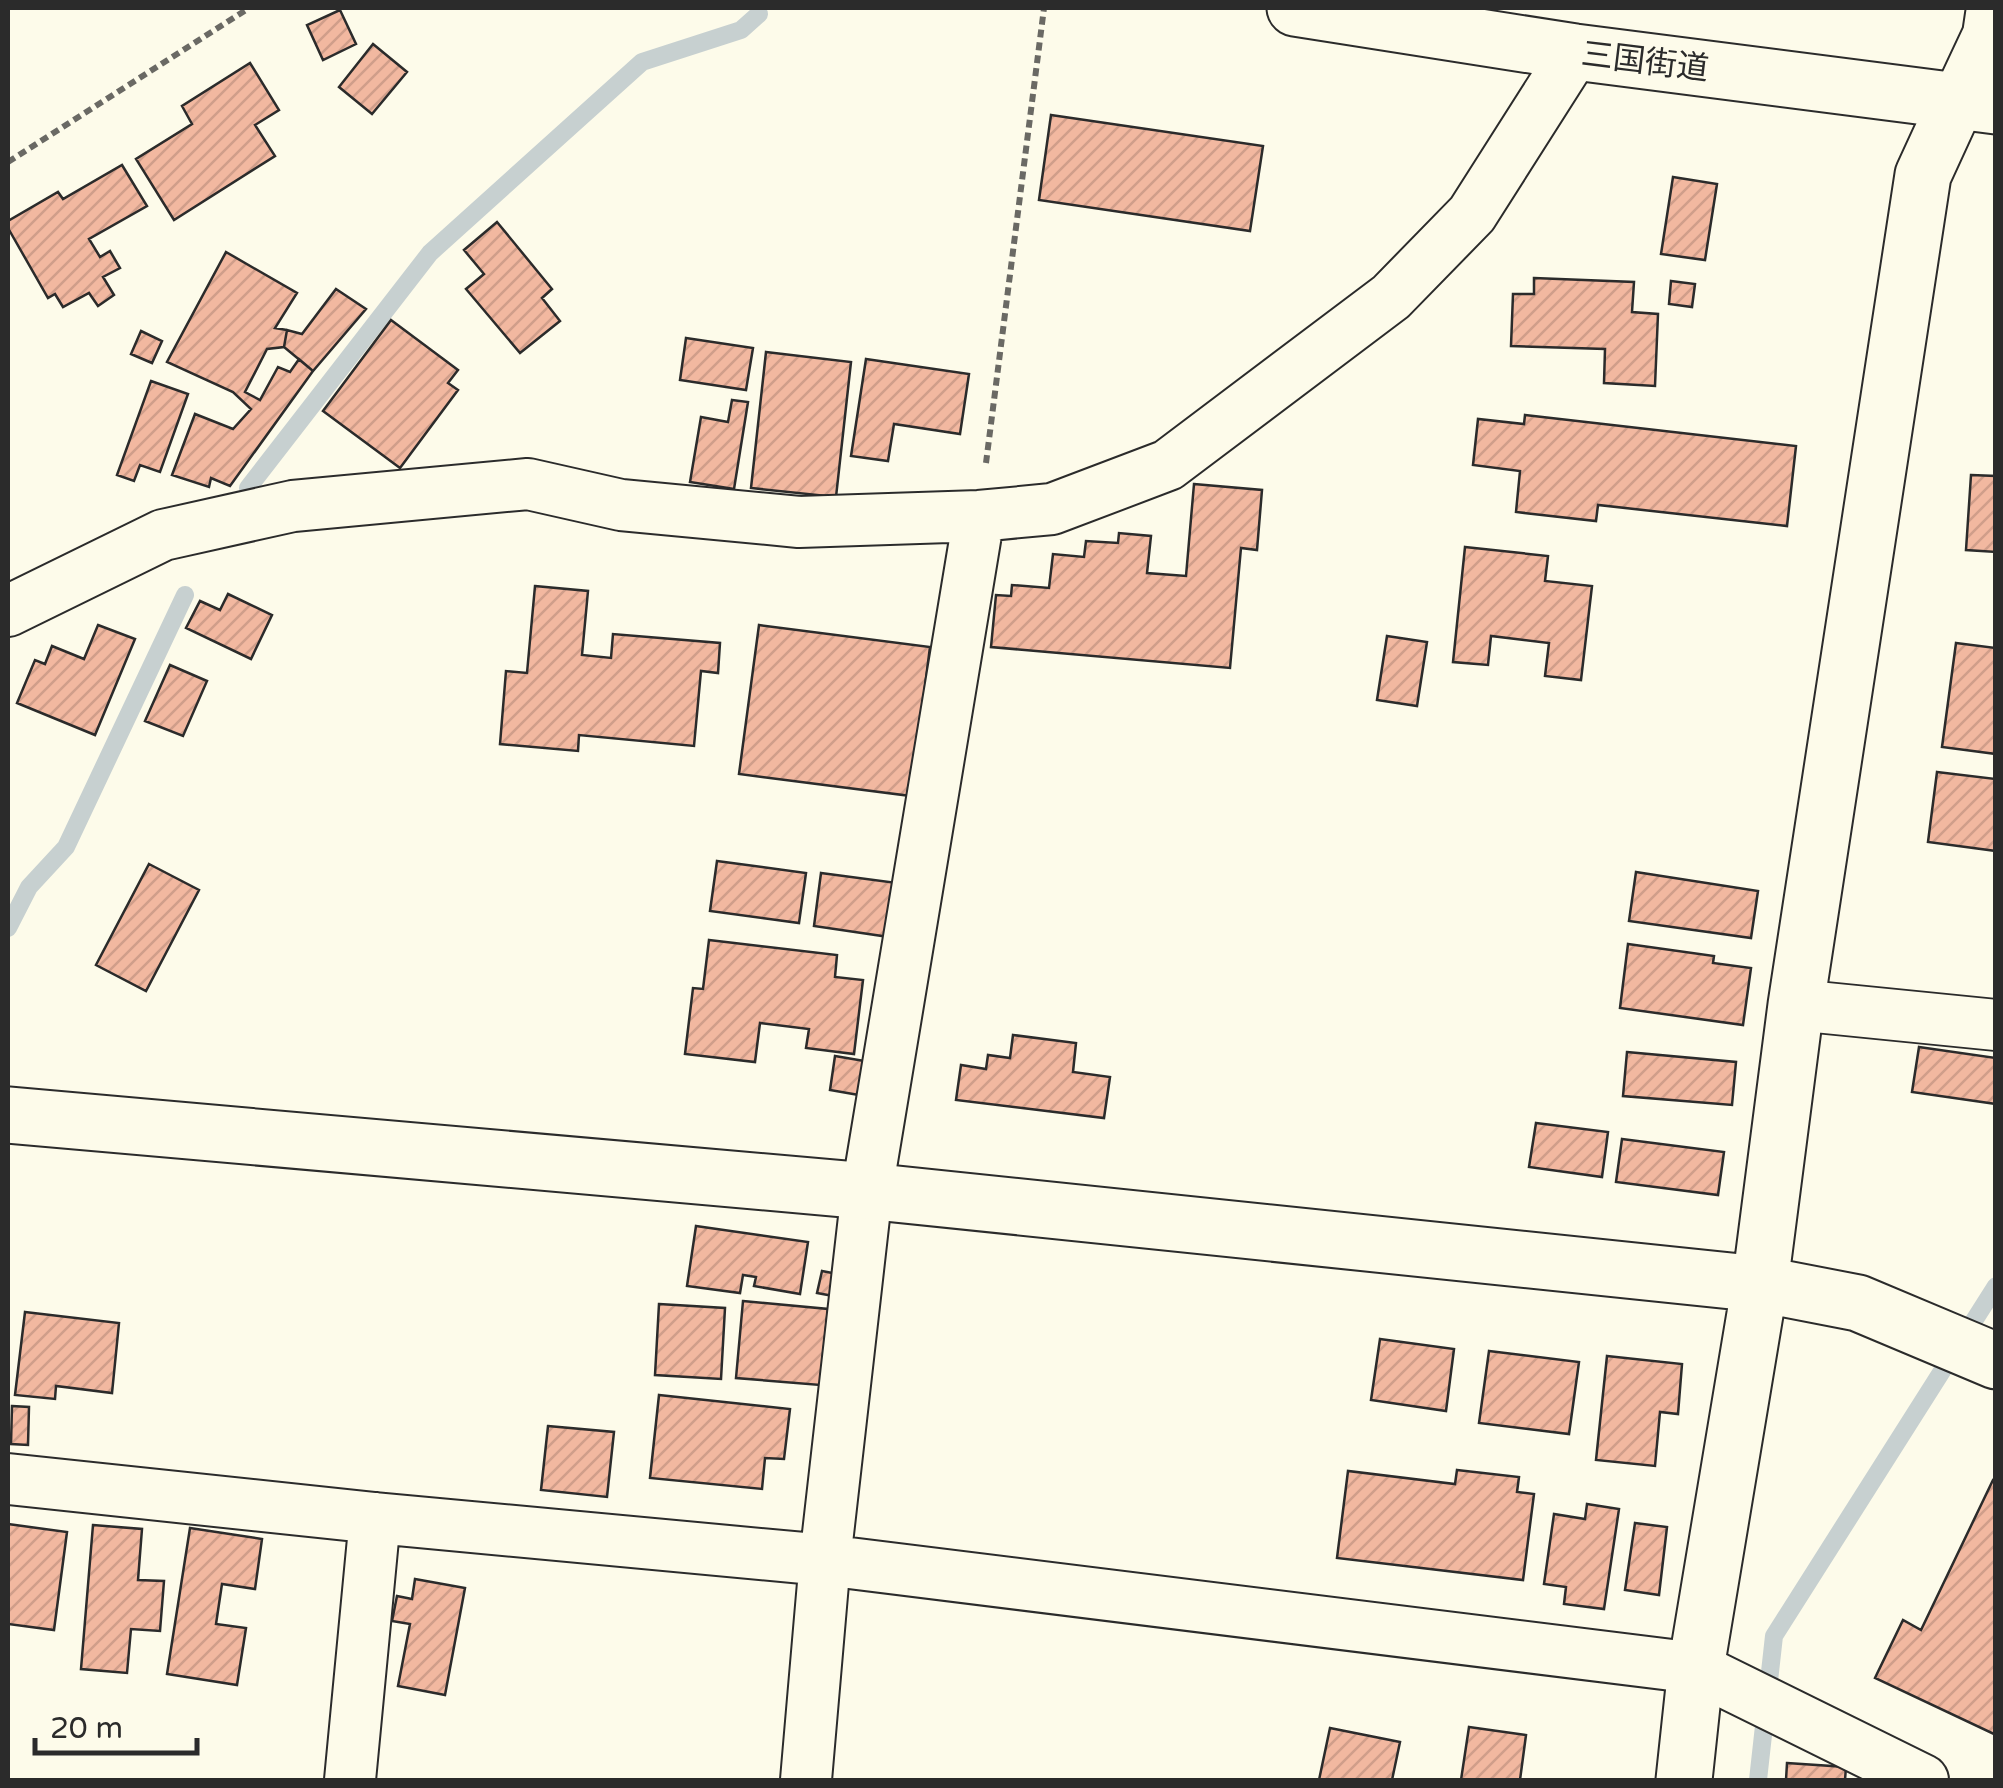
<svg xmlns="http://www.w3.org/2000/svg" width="2003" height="1788" font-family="'Varela Round','Noto Sans JP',sans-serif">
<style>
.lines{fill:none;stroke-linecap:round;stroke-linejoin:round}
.stream{stroke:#c7d0d0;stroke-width:18}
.building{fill:url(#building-hatch);stroke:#2b2b2b;stroke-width:2.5}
.street-casing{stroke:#2b2b2b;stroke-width:54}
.secondary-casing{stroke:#2b2b2b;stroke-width:59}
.highway-casing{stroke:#2b2b2b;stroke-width:59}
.path{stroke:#6a6964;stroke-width:6;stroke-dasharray:8 5;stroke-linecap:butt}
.street{stroke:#fdfbea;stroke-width:50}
.secondary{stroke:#fdfbea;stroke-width:55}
.highway{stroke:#fdfbea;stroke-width:55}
.labels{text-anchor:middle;stroke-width:8;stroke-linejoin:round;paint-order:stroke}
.street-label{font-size:32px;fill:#2b2b2b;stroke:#fdfbea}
</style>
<defs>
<pattern id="building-hatch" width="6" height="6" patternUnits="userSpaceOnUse" patternTransform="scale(2.5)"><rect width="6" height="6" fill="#f2b8a0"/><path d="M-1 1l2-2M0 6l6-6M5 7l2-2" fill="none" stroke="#d09e8a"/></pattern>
</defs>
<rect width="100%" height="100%" fill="#fdfbea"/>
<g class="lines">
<path class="stream" d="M 248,488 L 430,253 L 642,62 L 741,30 L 759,14
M 8,928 L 29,887 L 66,847 L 185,595
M 1758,1780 L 1774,1636 L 1996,1286"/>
</g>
<path class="building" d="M 340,10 L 356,44 L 323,60 L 307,25 Z
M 373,44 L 407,72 L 372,114 L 339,87 Z
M 250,63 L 279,110 L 255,125 L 275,156 L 174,220 L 136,159 L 192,124 L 182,106 Z
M 1051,115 L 1263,146 L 1250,231 L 1039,200 Z
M 122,165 L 147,206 L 89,239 L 100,257 L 110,251 L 120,268 L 103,277 L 114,295 L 98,306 L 89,293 L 63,307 L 55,294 L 48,298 L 8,228 L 8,221 L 58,192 L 63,199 Z
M 1673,177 L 1717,184 L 1705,260 L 1661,254 Z
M 497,222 L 552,289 L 542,298 L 560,321 L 520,353 L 466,289 L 484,274 L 464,250 Z
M 226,252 L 297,293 L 275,328 L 287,330 L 284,347 L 267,349 L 245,392 L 260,400 L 278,367 L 290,372 L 299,359 L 313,371 L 230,486 L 211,478 L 209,487 L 172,475 L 195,414 L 233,429 L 251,409 L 233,392 L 167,362 Z
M 1534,278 L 1634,282 L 1632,312 L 1658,314 L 1655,386 L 1604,383 L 1605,349 L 1511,346 L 1513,294 L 1534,294 Z
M 1671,281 L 1695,284 L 1692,307 L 1669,304 Z
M 336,289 L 366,309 L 313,371 L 284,347 L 287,330 L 302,334 Z
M 391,320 L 458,370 L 448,383 L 458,390 L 400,468 L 323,411 Z
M 141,331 L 162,341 L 152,363 L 131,354 Z
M 686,338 L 753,348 L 746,390 L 680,380 Z
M 766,352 L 851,362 L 836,497 L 751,488 Z
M 866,359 L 969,374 L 960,434 L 894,424 L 888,461 L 851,456 Z
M 151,381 L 188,394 L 160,472 L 140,465 L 134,481 L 117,475 Z
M 732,400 L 748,402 L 734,489 L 690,482 L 701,417 L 728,422 Z
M 1525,415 L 1796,446 L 1787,526 L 1598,505 L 1596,521 L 1516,512 L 1520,471 L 1473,465 L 1478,419 L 1524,424 Z
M 1971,475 L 1996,476 L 1996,552 L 1966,550 Z
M 1194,484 L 1262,490 L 1257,550 L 1241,548 L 1230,668 L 991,647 L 996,595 L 1011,596 L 1012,585 L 1049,588 L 1053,554 L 1084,557 L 1086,541 L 1118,543 L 1119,533 L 1151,536 L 1147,573 L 1186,576 Z
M 1465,547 L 1548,556 L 1545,581 L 1592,586 L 1581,680 L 1545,676 L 1549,643 L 1491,636 L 1488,665 L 1453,662 Z
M 535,586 L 588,591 L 582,655 L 611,658 L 613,634 L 720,643 L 718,673 L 701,671 L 694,746 L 579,735 L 578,751 L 500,744 L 506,671 L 527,673 Z
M 228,594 L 272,615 L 251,659 L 186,628 L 200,601 L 220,610 Z
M 98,625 L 135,639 L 95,735 L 17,703 L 35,660 L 45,664 L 52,646 L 84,659 Z
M 759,625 L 930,647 L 911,796 L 739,774 Z
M 1387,636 L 1427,642 L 1417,706 L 1377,700 Z
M 1956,643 L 1996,648 L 1996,754 L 1942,747 Z
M 170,665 L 207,681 L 183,736 L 145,721 Z
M 1937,772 L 1996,779 L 1996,851 L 1928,842 Z
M 717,861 L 806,873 L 799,923 L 710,911 Z
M 149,864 L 199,890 L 146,991 L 96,965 Z
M 1636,872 L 1758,891 L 1751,938 L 1629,921 Z
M 821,873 L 897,883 L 889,937 L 814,926 Z
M 709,940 L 837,955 L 835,977 L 863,980 L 854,1054 L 806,1048 L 809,1029 L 760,1023 L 755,1062 L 685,1054 L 693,988 L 703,989 Z
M 1628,944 L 1714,956 L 1713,963 L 1751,968 L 1743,1025 L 1620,1008 Z
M 1013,1035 L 1076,1043 L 1073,1072 L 1110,1077 L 1104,1118 L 956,1100 L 961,1065 L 986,1069 L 988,1055 L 1010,1058 Z
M 1919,1047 L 1996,1058 L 1996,1104 L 1912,1092 Z
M 1627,1052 L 1736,1062 L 1732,1105 L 1623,1096 Z
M 835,1056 L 882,1064 L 876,1098 L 830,1090 Z
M 1536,1123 L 1608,1132 L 1602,1177 L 1529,1167 Z
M 1622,1139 L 1724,1152 L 1718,1195 L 1616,1182 Z
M 696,1226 L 808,1242 L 800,1294 L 754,1286 L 756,1277 L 743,1275 L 740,1293 L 687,1286 Z
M 822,1271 L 848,1276 L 844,1298 L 817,1293 Z
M 743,1301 L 828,1309 L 820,1385 L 736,1378 Z
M 659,1304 L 725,1308 L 721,1379 L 655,1375 Z
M 25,1312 L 119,1323 L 112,1393 L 56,1386 L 55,1399 L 15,1395 Z
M 1380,1339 L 1454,1349 L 1446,1411 L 1371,1400 Z
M 1489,1351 L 1579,1362 L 1569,1434 L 1479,1423 Z
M 1607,1356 L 1682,1364 L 1678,1414 L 1660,1412 L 1655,1466 L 1596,1460 Z
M 659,1395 L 790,1409 L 784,1459 L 765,1458 L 762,1489 L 650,1478 Z
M 12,1406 L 29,1407 L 28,1445 L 11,1444 Z
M 548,1426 L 614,1432 L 607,1497 L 541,1490 Z
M 1457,1470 L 1519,1477 L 1517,1492 L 1534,1494 L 1523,1580 L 1337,1558 L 1348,1471 L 1455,1484 Z
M 1993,1480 L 1996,1481 L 1996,1735 L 1875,1678 L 1903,1620 L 1921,1630 Z
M 1587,1504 L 1619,1509 L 1604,1609 L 1564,1604 L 1566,1587 L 1544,1584 L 1554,1514 L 1585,1519 Z
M 1635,1523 L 1667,1527 L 1659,1595 L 1625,1590 Z
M 8,1524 L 67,1532 L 54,1630 L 8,1624 Z
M 93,1525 L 142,1529 L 138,1580 L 164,1581 L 160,1631 L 131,1629 L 127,1673 L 81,1669 Z
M 190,1528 L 262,1539 L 255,1589 L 222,1584 L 216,1624 L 246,1628 L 237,1685 L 167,1674 Z
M 415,1579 L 465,1588 L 445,1695 L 398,1686 L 410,1624 L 392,1621 L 397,1596 L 412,1599 Z
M 1469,1727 L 1526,1735 L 1520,1780 L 1461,1780 Z
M 1330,1728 L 1400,1742 L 1392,1780 L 1319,1780 Z
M 1787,1763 L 1846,1767 L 1845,1780 L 1786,1780 Z"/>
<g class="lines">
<defs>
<path id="street" d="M 1957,101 L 1988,35 L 1992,8
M 8,611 L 163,535 L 293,506 L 528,484 L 621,505 L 799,522 L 979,516 L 1052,509 L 1168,465 L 1391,297 L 1472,214 L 1575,52
M 1796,1005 L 1996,1025
M 8,1479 L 375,1518 L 825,1560 L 1696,1668 L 1923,1780
M 350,1780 L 375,1518
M 806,1780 L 825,1560 L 867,1191 L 979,516"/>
<path id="secondary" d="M 8,1115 L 867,1191 L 1760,1284 L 1858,1303 L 1996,1361
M 1684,1780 L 1696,1668 L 1760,1284 L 1796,1005 L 1923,175 L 1957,101"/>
<path id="highway" d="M 1295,8 L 1575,52 L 1996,106"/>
</defs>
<use href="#street" class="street-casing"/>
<use href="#secondary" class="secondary-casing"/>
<use href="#highway" class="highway-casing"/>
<path class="path" d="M 8,162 L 249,8
M 986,463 L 1044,8"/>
<use href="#street" class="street"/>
<use href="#secondary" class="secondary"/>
<use href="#highway" class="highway"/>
</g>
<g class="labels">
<g class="street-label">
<text transform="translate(1645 61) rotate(7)" y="11">三国街道</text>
</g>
</g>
<rect width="2003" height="1788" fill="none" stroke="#2b2b2b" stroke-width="20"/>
<path d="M35 1738v15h162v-15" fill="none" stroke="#2b2b2b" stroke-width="5"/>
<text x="50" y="1738" font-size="30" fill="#2b2b2b" stroke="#fdfbea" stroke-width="8" paint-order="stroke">20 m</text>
</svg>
